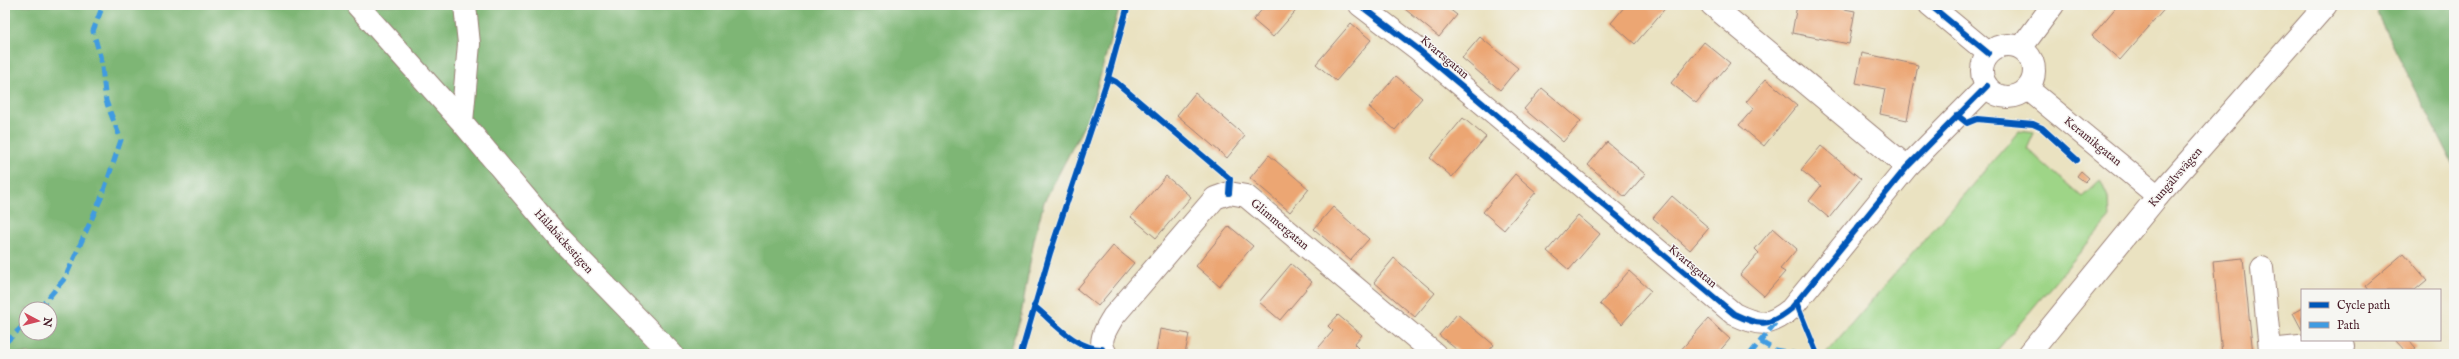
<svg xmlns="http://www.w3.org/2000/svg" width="2459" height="359" font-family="'IM FELL English',serif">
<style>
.green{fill:#9ed587;stroke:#747a59}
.forest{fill:#7eb674;stroke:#646a50;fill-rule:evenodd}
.building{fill:#eca673}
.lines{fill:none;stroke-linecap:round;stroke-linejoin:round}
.minor-casing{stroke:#9a8076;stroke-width:24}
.major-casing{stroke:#9a8076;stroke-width:24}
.minor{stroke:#fff;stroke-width:22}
.major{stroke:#fff;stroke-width:22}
.quiet{stroke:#409be1;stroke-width:5;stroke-dasharray:10 5;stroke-linecap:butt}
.cycleway-casing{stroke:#f6f6f2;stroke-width:8}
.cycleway{stroke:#0057b8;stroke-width:6}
.labels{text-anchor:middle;stroke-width:3;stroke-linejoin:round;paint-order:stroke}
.street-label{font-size:12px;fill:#4a1f2b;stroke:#f6f6f2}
</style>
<rect width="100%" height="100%" fill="#f6f6f2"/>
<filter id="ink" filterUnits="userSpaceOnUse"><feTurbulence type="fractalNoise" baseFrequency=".025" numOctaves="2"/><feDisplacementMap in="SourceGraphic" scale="8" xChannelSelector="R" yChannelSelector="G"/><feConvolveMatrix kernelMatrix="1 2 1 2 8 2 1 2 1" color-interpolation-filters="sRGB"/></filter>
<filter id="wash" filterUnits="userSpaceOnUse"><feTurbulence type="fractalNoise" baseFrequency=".012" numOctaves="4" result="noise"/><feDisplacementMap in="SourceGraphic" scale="16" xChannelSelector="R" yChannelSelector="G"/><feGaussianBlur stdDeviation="0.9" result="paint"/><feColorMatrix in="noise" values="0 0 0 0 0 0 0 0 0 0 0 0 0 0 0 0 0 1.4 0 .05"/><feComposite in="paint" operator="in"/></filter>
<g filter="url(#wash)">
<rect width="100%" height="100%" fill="#eae2c1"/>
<path class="green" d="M 2019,131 L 2034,133 L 2027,149 L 2082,197 L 2100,180 L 2108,197 L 2109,218 L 1994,354 L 1825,354 Z"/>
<path class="forest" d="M 5,5 L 1120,5 L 1089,116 L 1044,202 L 1034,240 L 1020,321 L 1008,354 L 5,354 ZM 26,309 L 50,309 L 50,333 L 26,333 Z
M 2385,5 L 2454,5 L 2454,165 L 2377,14 Z"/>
<g id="blocks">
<path class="building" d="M 1266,5 L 1301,5 L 1273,37 L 1253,20 Z
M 1400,5 L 1444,5 L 1457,15 L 1439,37 Z
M 1626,5 L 1668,5 L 1635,44 L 1611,23 Z
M 1797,5 L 1823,5 L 1855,11 L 1849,44 L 1792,33 Z
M 2118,5 L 2168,5 L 2120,60 L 2092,36 Z
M 1351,23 L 1371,40 L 1336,81 L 1316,64 Z
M 1480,37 L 1518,68 L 1500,90 L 1462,58 Z
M 1704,42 L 1730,63 L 1696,103 L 1671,83 Z
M 1862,53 L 1918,65 L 1907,120 L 1880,114 L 1885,89 L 1856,83 Z
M 1396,76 L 1422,98 L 1395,130 L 1369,107 Z
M 1766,79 L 1797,105 L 1764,146 L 1739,125 L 1754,108 L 1746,102 Z
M 1542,88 L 1581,121 L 1563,142 L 1524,109 Z
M 1195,93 L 1245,136 L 1227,158 L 1177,115 Z
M 1463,118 L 1486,137 L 1452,177 L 1430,158 Z
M 1607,142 L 1645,174 L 1625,197 L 1588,165 Z
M 1821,146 L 1861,179 L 1829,218 L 1809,201 L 1821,186 L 1801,170 Z
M 1269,155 L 1309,189 L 1290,212 L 1250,178 Z
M 2081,171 L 2089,178 L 2085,182 L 2077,176 Z
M 1515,174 L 1536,192 L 1504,230 L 1483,212 Z
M 1166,176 L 1191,197 L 1156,238 L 1131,217 Z
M 1672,196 L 1709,228 L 1690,250 L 1653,218 Z
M 1333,207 L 1369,239 L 1350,260 L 1314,229 Z
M 1578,215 L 1600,234 L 1569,270 L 1547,251 Z
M 1229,226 L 1253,246 L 1219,286 L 1196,266 Z
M 1773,228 L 1797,249 L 1780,269 L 1785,272 L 1764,296 L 1740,275 L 1759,253 L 1755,249 Z
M 1113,246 L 1134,263 L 1098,306 L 1077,289 Z
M 2404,253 L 2427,280 L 2415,290 L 2368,290 L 2365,286 Z
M 1394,258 L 1435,293 L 1415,317 L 1374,282 Z
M 2243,258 L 2253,354 L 2222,354 L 2213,261 Z
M 1291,264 L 1312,282 L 1280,320 L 1259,302 Z
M 1629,271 L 1651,291 L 1622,324 L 1600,304 Z
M 2302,308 L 2302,330 L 2293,313 Z
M 1457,314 L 1494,345 L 1486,354 L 1462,354 L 1439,335 Z
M 1338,315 L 1362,335 L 1354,344 L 1358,348 L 1352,354 L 1313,354 L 1333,331 L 1328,326 Z
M 1708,319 L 1730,339 L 1717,354 L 1681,354 L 1679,352 Z
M 1160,329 L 1189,334 L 1185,354 L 1156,354 Z
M 2395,340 L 2409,340 L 2416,348 L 2408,354 Z"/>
</g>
</g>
<g filter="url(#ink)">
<use href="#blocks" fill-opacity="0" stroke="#9a8076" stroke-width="1"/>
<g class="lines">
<defs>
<path id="minor" d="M 357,5 L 462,122 L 561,240 L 672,354
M 1360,5 L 1419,50 L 1734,314 C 1759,326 1769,327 1791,309 L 1907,167 L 1987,86
M 1712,5 L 1907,167
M 1930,5 L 1988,53
M1982 71a26 26 0 1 1 52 0a26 26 0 1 1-52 0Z
M 2021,48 L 2053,5
M 2028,89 L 2158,196
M 462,122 L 469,44 L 465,5
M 2262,268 L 2270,350 L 2268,354
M 2270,350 L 2319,345 L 2343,346
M 1106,354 C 1097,341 1106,329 1113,317 L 1215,198 L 1229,193 L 1246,196 L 1435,354"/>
<path id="major" d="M 2029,354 L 2158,196 L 2326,5"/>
</defs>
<use href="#minor" class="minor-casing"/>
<use href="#major" class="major-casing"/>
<use href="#minor" class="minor"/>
<use href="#major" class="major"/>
<path class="quiet" d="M 39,309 L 65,278 L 102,196 L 121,140 L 106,101 L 101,59 L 93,31 L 103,5
M 1761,342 L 1775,350 L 1798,354
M 5,343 L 26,323
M 1750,354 L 1777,321"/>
<defs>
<path id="cycleway" d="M 1360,5 L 1419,50 L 1734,314 C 1759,326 1769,327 1791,309 L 1907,167 L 1987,86
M 1930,5 L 1988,53
M 1108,78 L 1116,82 L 1230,179 L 1229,193
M 1957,115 L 1967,123 L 1977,119 L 2033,124 L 2042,128 L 2077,160
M 1796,302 L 1817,354
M 1034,306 C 1054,322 1075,349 1102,349
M 1021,354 L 1050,253 L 1108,78 L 1128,5"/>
</defs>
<use href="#cycleway" class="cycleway-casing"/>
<use href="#cycleway" class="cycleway"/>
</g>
</g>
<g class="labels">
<g class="street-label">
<text transform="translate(1445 57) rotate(40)" y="4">Kvartsgatan</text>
<text transform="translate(2093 141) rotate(39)" y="4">Keramikgatan</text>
<text transform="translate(2175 177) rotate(-49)" y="4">Kungälvsvägen</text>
<text transform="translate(1280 224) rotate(40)" y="4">Glimmergatan</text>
<text transform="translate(564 241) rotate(48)" y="4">Hålabäcksstigen</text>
<text transform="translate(1693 266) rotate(40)" y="4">Kvartsgatan</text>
</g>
</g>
<rect width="2459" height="359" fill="none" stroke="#f6f6f2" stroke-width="20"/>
<rect x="2301" y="289" width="140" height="52" fill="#f6f6f2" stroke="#b1a0a2"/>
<rect x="2309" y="302" width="20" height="6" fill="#0057b8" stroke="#b1a0a2"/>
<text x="2337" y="309" font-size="12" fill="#4a1f2b">Cycle path</text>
<rect x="2309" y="322" width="20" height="6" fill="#409be1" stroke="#b1a0a2"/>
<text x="2337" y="329" font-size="12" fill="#4a1f2b">Path</text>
<g transform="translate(38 321) rotate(97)"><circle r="19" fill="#f6f6f2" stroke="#b1a0a2"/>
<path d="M0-3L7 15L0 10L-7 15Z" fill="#d1495b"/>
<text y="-6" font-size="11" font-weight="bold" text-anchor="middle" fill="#4a1f2b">N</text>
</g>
</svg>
